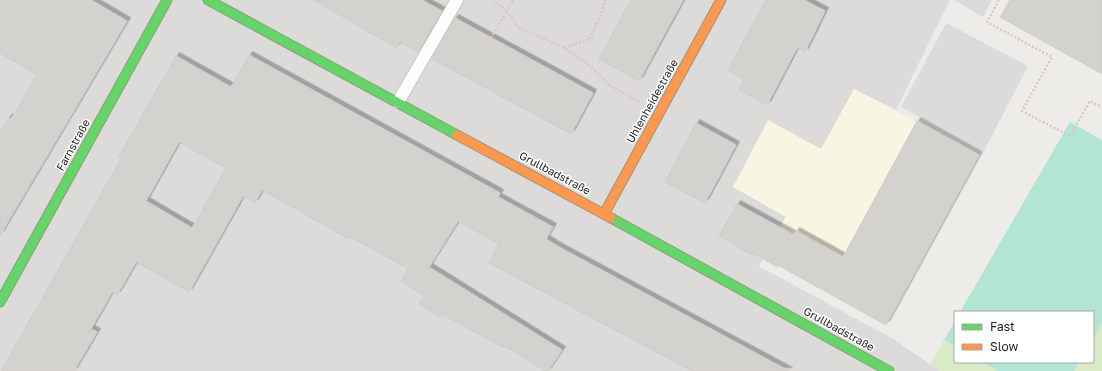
<svg xmlns="http://www.w3.org/2000/svg" width="1102" height="371" font-family="'Golos Text',sans-serif">
<style>
.residential{fill:#dcdbd9}
.education{fill:#f6f6e2}
.grass{fill:#d8ebc6}
.pitch{fill:#b2e5d3}
.building{fill:#d4d2ce;stroke:#d0cdc9;fill-rule:evenodd;filter:url(#shadow)}
.lines{fill:none;stroke-linecap:round;stroke-linejoin:round}
.lane-casing{stroke:#c6c6c4;stroke-width:14}
.fast-casing{stroke:#94977f;stroke-width:11}
.slow-casing{stroke:#94977f;stroke-width:11}
.path{stroke:#d6c9c6;stroke-width:2.5;stroke-dasharray:2 2;stroke-linecap:butt}
.lane{stroke:#fcfcfc;stroke-width:12}
.fast{stroke:#63d668;stroke-width:9}
.slow{stroke:#ff974d;stroke-width:9}
.labels{text-anchor:middle;stroke-width:3;stroke-linejoin:round;paint-order:stroke}
.street-label{font-size:11px;fill:#1f1f1f;stroke:#fff}
</style>
<defs>
<filter id="shadow"><feDropShadow dx="3.5" dy="-3.5" stdDeviation="0" flood-color="#0004"/></filter>
</defs>
<rect width="100%" height="100%" fill="#edece8"/>
<path class="residential" d="M 0,0 L 950,0 L 896,110 L 854,89 L 759,266 L 895,340 L 940,371 L 0,371 Z
M 954,0 L 992,0 L 983,17 Z
M 946,23 L 1028,66 L 984,151 L 901,107 Z"/>
<path class="education" d="M 854,89 L 979,155 L 886,325 L 778,265 L 777,267 L 763,259 L 786,217 L 733,187 L 768,120 L 821,149 Z"/>
<path class="grass" d="M 1102,323 L 1102,371 L 1074,371 L 1079,362 L 1093,362 L 1093,338 Z
M 944,340 L 955,346 L 955,362 L 982,362 L 998,371 L 940,371 L 930,365 Z"/>
<path class="pitch" d="M 1070,122 L 1102,140 L 1102,323 L 1093,338 L 1093,312 L 960,312 Z
M 955,321 L 955,346 L 944,340 Z
M 982,362 L 1079,362 L 1074,371 L 998,371 Z"/>
<path class="building" d="M 0,0 L 91,0 L 127,21 L 0,235 L 0,132 L 9,117 L 11,119 L 37,75 L 0,53 Z
M 314,0 L 422,0 L 442,11 L 418,52 L 400,42 L 396,48 Z
M 631,0 L 683,0 L 639,81 L 599,59 Z
M 766,0 L 804,0 L 825,11 L 805,52 L 797,48 L 767,105 L 739,90 L 744,79 L 728,70 Z
M 1010,0 L 1102,0 L 1102,74 L 1000,17 Z
M 455,18 L 593,93 L 571,134 L 432,59 Z
M 249,55 L 500,193 L 498,197 L 553,227 L 546,239 L 559,247 L 789,371 L 692,371 L 489,263 L 499,244 L 458,221 L 429,267 L 562,350 L 548,371 L 545,371 L 505,346 L 504,348 L 442,314 L 440,317 L 419,304 L 425,296 L 401,281 L 408,269 L 351,237 L 349,239 L 262,190 L 255,203 L 243,196 L 189,292 L 136,262 L 117,295 L 112,292 L 91,329 L 97,332 L 74,371 L 1,371 L 121,159 L 118,158 L 176,56 L 231,87 ZM 179,142 L 226,168 L 192,228 L 146,201 Z
M 917,121 L 979,155 L 886,325 L 778,265 L 777,267 L 753,253 L 752,255 L 719,236 L 737,204 L 794,235 L 796,231 L 843,257 Z
M 696,123 L 736,145 L 705,203 L 665,182 Z"/>
<g class="lines">
<defs>
<path id="lane" d="M 398,102 L 457,0"/>
<path id="fast" d="M 208,0 L 457,135
M 611,218 L 889,371
M 0,302 L 167,0"/>
<path id="slow" d="M 457,135 L 611,218
M 604,214 L 721,0"/>
</defs>
<use href="#lane" class="lane-casing"/>
<use href="#fast" class="fast-casing"/>
<use href="#slow" class="slow-casing"/>
<path class="path" d="M 513,0 L 507,11 L 518,27 L 564,48 L 588,64 L 609,85 L 638,101
M 999,0 L 987,22 L 1052,57 L 1022,111 L 1070,136 L 1090,101 L 1102,107
M 491,38 L 507,11 L 493,0
M 564,48 L 590,39 L 601,14 L 605,0"/>
<use href="#lane" class="lane"/>
<use href="#fast" class="fast"/>
<use href="#slow" class="slow"/>
</g>
<g class="labels">
<g class="street-label">
<text transform="translate(652 101) rotate(-61)" y="4">Uhlenheidestraße</text>
<text transform="translate(73 145) rotate(-61)" y="4">Farnstraße</text>
<text transform="translate(555 173) rotate(28)" y="4">Grullbadstraße</text>
<text transform="translate(839 329) rotate(29)" y="4">Grullbadstraße</text>
</g>
</g>
<rect x="954" y="311" width="140" height="52" fill="#ffffff" stroke="#a5a5a5"/>
<rect x="962" y="324" width="20" height="6" fill="#63d668" stroke="#a5a5a5"/>
<text x="990" y="331" font-size="12" fill="#1f1f1f">Fast</text>
<rect x="962" y="344" width="20" height="6" fill="#ff974d" stroke="#a5a5a5"/>
<text x="990" y="351" font-size="12" fill="#1f1f1f">Slow</text>
</svg>
